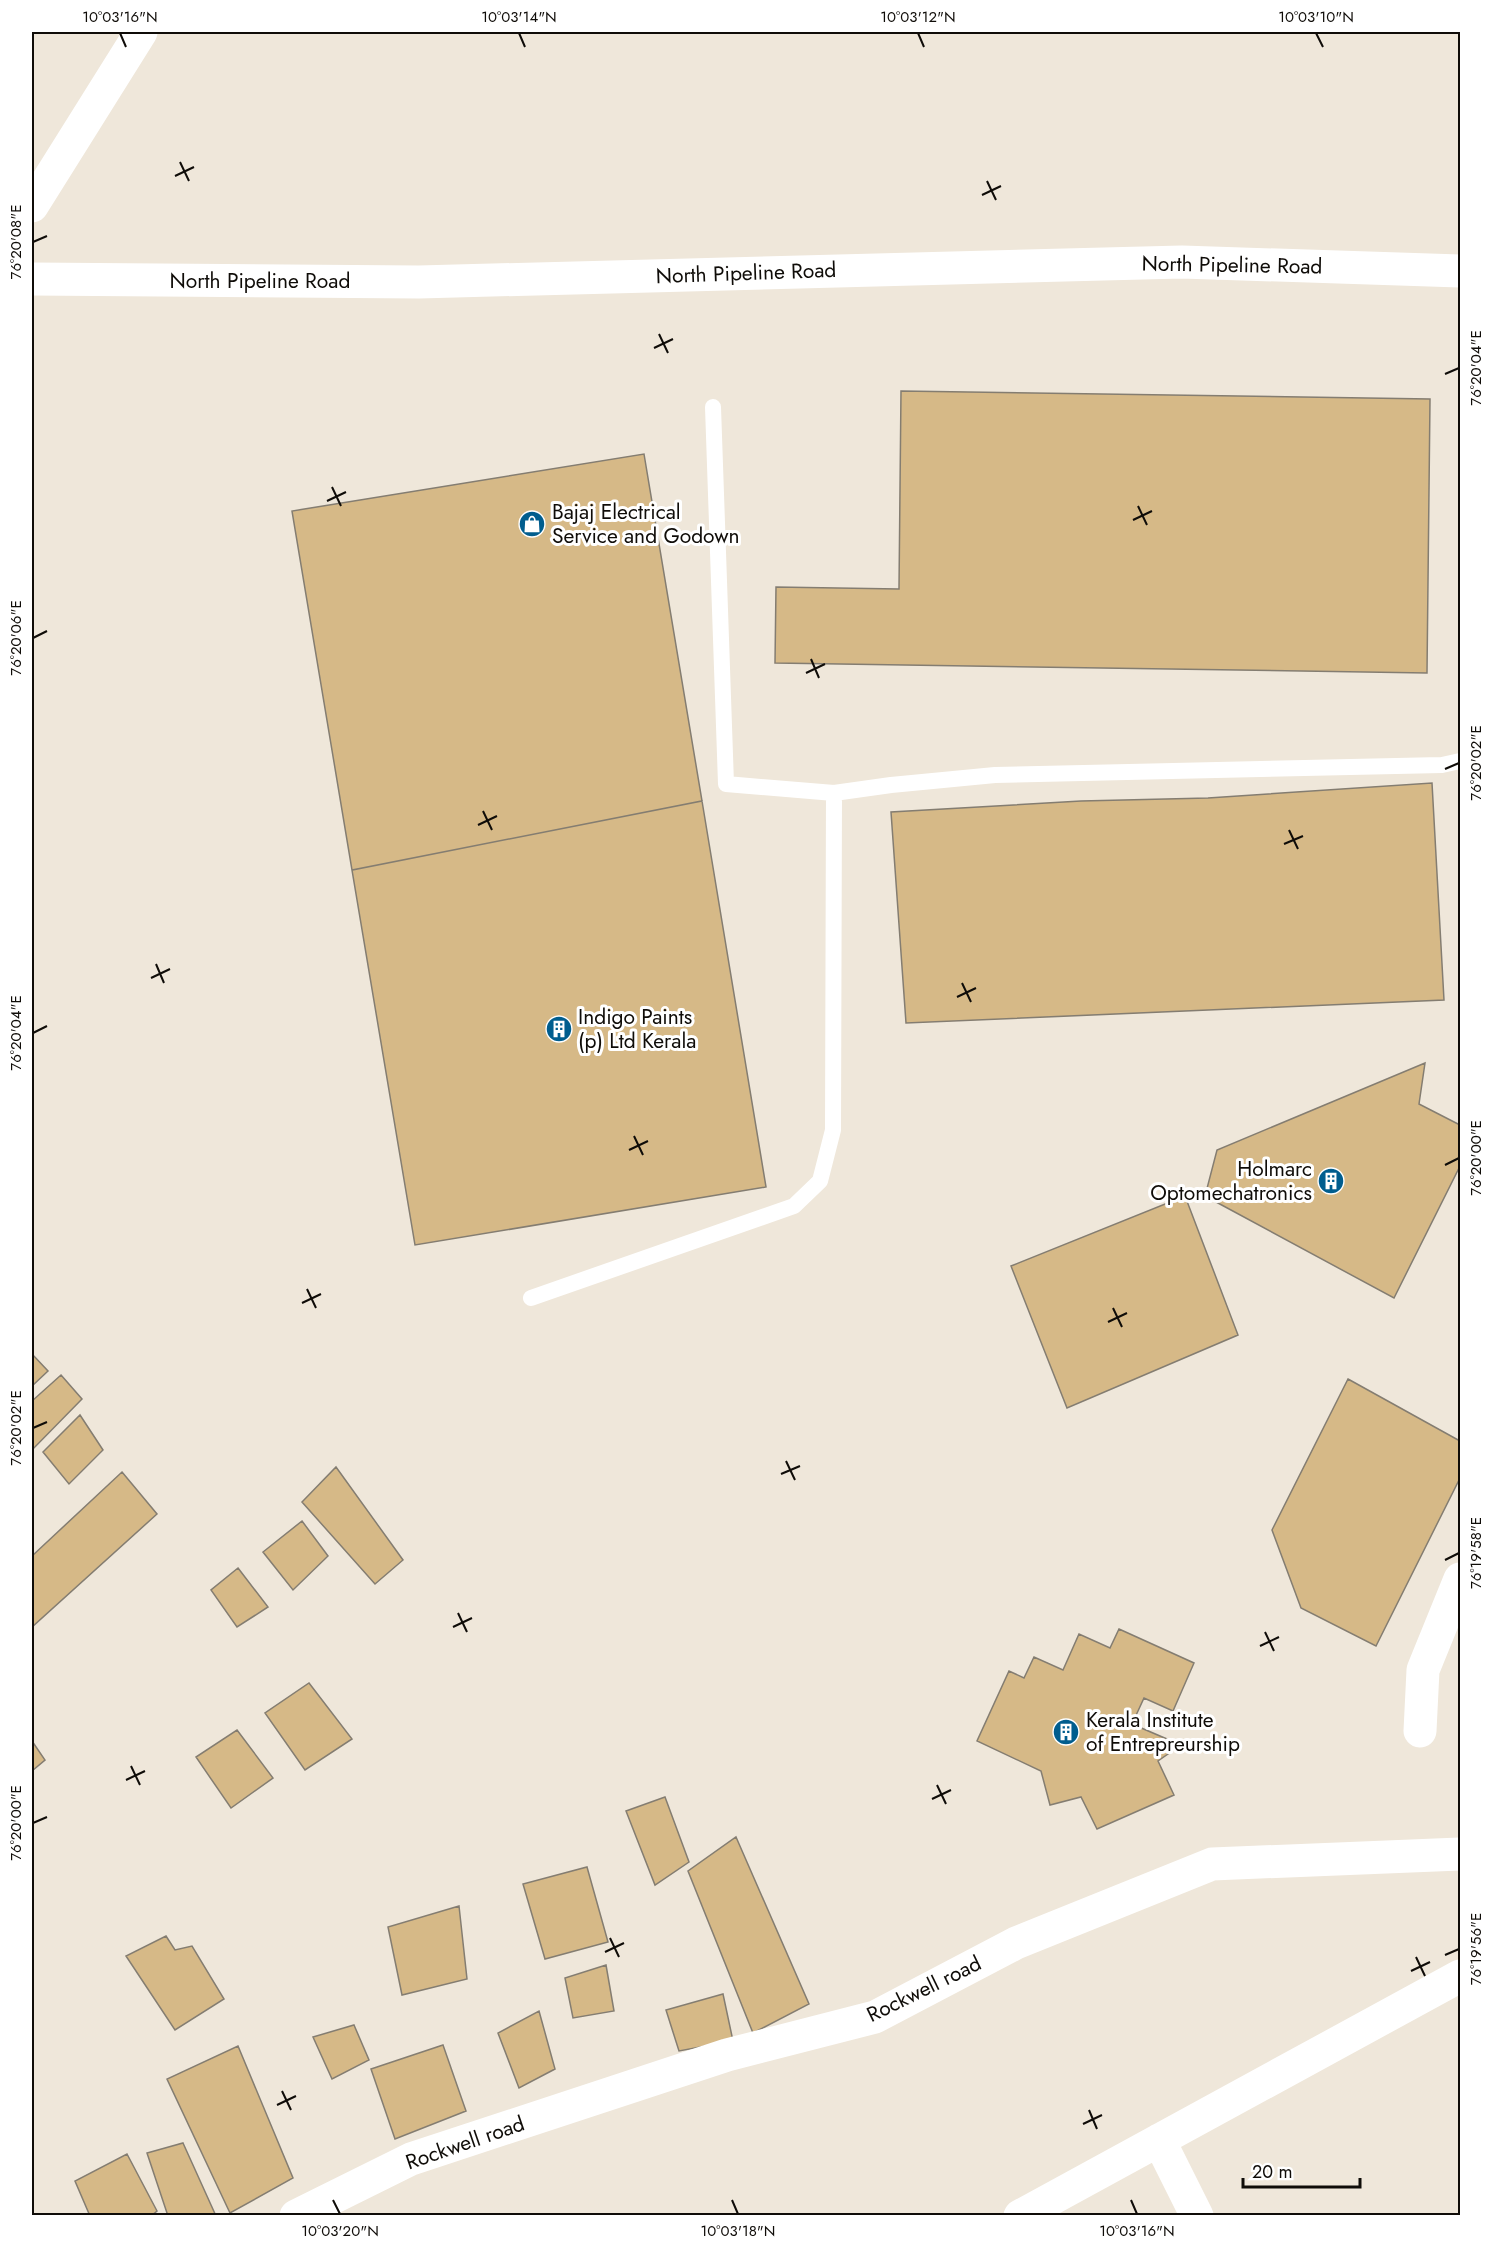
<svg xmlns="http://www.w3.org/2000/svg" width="1492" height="2247" font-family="Jost,sans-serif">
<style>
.building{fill:#d6b987;stroke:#847d71;stroke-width:1.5}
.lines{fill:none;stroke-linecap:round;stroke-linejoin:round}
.service{stroke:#fff;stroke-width:16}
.minor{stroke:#fff;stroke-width:33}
.ticks{fill:none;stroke:#0f0c08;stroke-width:2}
.labels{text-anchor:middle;stroke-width:6;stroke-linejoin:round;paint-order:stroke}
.street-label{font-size:21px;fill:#0f0c08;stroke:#fff}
.poi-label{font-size:21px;fill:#0f0c08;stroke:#fff;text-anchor:start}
.neatline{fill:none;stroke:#0f0c08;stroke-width:2}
.ticks-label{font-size:15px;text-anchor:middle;fill:#0f0c08}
</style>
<rect width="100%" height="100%" fill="#efe7da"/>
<path class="building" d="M 901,391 L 1430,399 L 1427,673 L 775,663 L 776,587 L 899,589 Z
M 644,454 L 702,801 L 352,870 L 292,511 Z
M 1432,783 L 1444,1000 L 906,1023 L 891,812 L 1081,801 L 1208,798 Z
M 702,801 L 766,1187 L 415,1245 L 352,870 Z
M 1425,1063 L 1419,1104 L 1460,1125 L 1460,1166 L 1394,1298 L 1205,1196 L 1217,1150 Z
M 1185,1196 L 1238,1335 L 1067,1408 L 1011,1266 Z
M 32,1354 L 48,1371 L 32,1386 Z
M 61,1375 L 82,1399 L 32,1450 L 32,1401 Z
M 1348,1379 L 1460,1441 L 1460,1478 L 1376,1646 L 1301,1608 L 1272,1530 Z
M 80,1415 L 103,1450 L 69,1484 L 43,1452 Z
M 336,1467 L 403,1560 L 375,1584 L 302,1502 Z
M 122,1472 L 157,1514 L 32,1627 L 32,1556 Z
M 302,1521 L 328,1556 L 293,1590 L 263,1552 Z
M 238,1568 L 268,1607 L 237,1627 L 211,1590 Z
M 1119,1629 L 1194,1663 L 1173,1711 L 1144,1698 L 1132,1724 L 1181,1745 L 1158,1761 L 1174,1795 L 1097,1829 L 1081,1797 L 1050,1805 L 1041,1771 L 977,1741 L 1009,1671 L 1024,1678 L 1034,1657 L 1063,1670 L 1079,1634 L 1110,1648 Z
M 309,1683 L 352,1739 L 305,1770 L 265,1713 Z
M 237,1730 L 273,1778 L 231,1808 L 196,1757 Z
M 32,1741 L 45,1760 L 32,1771 Z
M 665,1797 L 689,1862 L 655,1885 L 626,1811 Z
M 736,1837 L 809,2004 L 753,2033 L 688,1871 Z
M 587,1867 L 608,1942 L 545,1959 L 523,1884 Z
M 459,1906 L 467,1979 L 402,1995 L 388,1927 Z
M 166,1936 L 175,1950 L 192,1946 L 224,1999 L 175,2030 L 126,1956 Z
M 606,1965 L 614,2011 L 573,2018 L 565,1978 Z
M 723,1994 L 733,2041 L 679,2051 L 666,2010 Z
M 539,2011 L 555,2069 L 519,2088 L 498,2033 Z
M 354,2025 L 369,2060 L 332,2079 L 313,2037 Z
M 443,2045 L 466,2111 L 395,2139 L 371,2069 Z
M 238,2046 L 293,2178 L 230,2213 L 167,2079 Z
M 183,2143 L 216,2216 L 168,2216 L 147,2153 Z
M 127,2154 L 157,2211 L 151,2216 L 90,2216 L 75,2181 Z"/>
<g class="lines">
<path class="service" d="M 713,407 L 726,784 L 834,793
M 531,1298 L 794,1206 L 820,1181 L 833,1130 L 834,793 L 891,785 L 995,775 L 1442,765 L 1460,761"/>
<path class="minor" d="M 32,206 L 141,32
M 32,279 L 419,282 L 1182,262 L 1460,271
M 1420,1731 L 1423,1670 L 1460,1579
M 1159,2140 L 1197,2216
M 296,2216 L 411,2159 L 727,2055 L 875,2017 L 1016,1943 L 1212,1864 L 1460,1854
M 1020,2216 L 1460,1976"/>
</g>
<path class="ticks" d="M 120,33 L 126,47M 519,33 L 525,47M 918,33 L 924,47M 1316,33 L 1323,47M 180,162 L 189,181M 175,176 L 194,167M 987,181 L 996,200M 982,195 L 1001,186M 33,242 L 47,236M 659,334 L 668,353M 654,348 L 673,339M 1445,374 L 1459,368M 332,487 L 341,506M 327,501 L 346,492M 1138,506 L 1147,525M 1133,520 L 1152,511M 33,638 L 47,631M 811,659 L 819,678M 806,673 L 825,664M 1445,769 L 1459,763M 483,811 L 492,830M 478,825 L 497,816M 1289,830 L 1298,849M 1284,844 L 1303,836M 156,964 L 164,983M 151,978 L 170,969M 962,983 L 971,1002M 957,997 L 976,988M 33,1033 L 47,1026M 634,1136 L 643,1155M 629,1150 L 648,1141M 1445,1165 L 1459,1158M 307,1289 L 316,1308M 302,1303 L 321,1294M 1113,1308 L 1122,1327M 1108,1322 L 1127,1313M 33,1428 L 47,1422M 786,1461 L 795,1480M 781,1474 L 800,1466M 1445,1560 L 1459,1553M 458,1613 L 467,1632M 453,1627 L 472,1618M 1265,1632 L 1274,1651M 1260,1646 L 1279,1637M 131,1766 L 140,1785M 126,1780 L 145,1771M 937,1785 L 946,1804M 932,1799 L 951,1790M 33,1823 L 47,1817M 610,1938 L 619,1957M 605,1952 L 624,1943M 1445,1955 L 1459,1949M 1416,1957 L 1425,1976M 1411,1971 L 1430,1962M 282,2091 L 291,2110M 277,2105 L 296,2096M 1089,2110 L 1097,2129M 1083,2124 L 1102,2115M 333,2200 L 340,2214M 732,2200 L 738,2214M 1131,2200 L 1137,2214"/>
<defs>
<symbol id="shop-disc" viewBox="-11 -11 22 22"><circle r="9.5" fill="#005d8e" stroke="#fff"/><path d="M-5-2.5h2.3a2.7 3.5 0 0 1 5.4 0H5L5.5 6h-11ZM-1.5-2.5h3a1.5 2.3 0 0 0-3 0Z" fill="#fff"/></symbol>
<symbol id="building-disc" viewBox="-11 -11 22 22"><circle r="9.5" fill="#005d8e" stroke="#fff"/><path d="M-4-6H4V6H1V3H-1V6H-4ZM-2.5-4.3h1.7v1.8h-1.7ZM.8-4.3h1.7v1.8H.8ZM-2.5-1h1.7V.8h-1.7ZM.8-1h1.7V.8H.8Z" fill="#fff"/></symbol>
</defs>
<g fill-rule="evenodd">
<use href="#shop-disc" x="517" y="509" width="30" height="30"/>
<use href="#building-disc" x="544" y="1014" width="30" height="30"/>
<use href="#building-disc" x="1316" y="1166" width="30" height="30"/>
<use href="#building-disc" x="1051" y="1717" width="30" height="30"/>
</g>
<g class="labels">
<g class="street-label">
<text transform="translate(1232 265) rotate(1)" y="7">North Pipeline Road</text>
<text transform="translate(746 273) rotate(-2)" y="7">North Pipeline Road</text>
<text x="260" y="288">North Pipeline Road</text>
<text transform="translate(924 1989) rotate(-26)" y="7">Rockwell road</text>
<text transform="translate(465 2143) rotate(-19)" y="7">Rockwell road</text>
</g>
<g class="poi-label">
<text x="552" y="519">Bajaj Electrical<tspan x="552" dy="24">Service and Godown</tspan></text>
<text x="578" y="1024">Indigo Paints<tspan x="578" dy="24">(p) Ltd Kerala</tspan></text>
<text x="1312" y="1176" text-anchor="end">Holmarc<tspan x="1312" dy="24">Optomechatronics</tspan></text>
<text x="1086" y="1727">Kerala Institute<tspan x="1086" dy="24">of Entrepreurship</tspan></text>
</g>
</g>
<rect width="1492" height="2247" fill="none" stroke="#ffffff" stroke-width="66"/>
<path d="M1243 2178v9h117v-9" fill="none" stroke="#0f0c08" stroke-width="3"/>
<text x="1252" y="2178" font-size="18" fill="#0f0c08" stroke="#ffffff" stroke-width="4.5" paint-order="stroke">20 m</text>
<rect x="33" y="33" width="1426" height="2181" class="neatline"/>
<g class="ticks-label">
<text x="120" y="22">10°03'16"N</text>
<text x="519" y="22">10°03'14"N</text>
<text x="918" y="22">10°03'12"N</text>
<text x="1316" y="22">10°03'10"N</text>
<text transform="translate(16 242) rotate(-90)" y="5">76°20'08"E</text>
<text transform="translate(1476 368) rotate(-90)" y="5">76°20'04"E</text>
<text transform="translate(16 638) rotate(-90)" y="5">76°20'06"E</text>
<text transform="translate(1476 763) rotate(-90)" y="5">76°20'02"E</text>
<text transform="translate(16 1033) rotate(-90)" y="5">76°20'04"E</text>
<text transform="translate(1476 1158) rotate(-90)" y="5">76°20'00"E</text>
<text transform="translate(16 1428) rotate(-90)" y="5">76°20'02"E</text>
<text transform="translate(1476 1553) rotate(-90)" y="5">76°19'58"E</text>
<text transform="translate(16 1823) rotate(-90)" y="5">76°20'00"E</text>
<text transform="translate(1476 1949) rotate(-90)" y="5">76°19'56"E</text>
<text x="340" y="2236">10°03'20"N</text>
<text x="738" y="2236">10°03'18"N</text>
<text x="1137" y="2236">10°03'16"N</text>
</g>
</svg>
